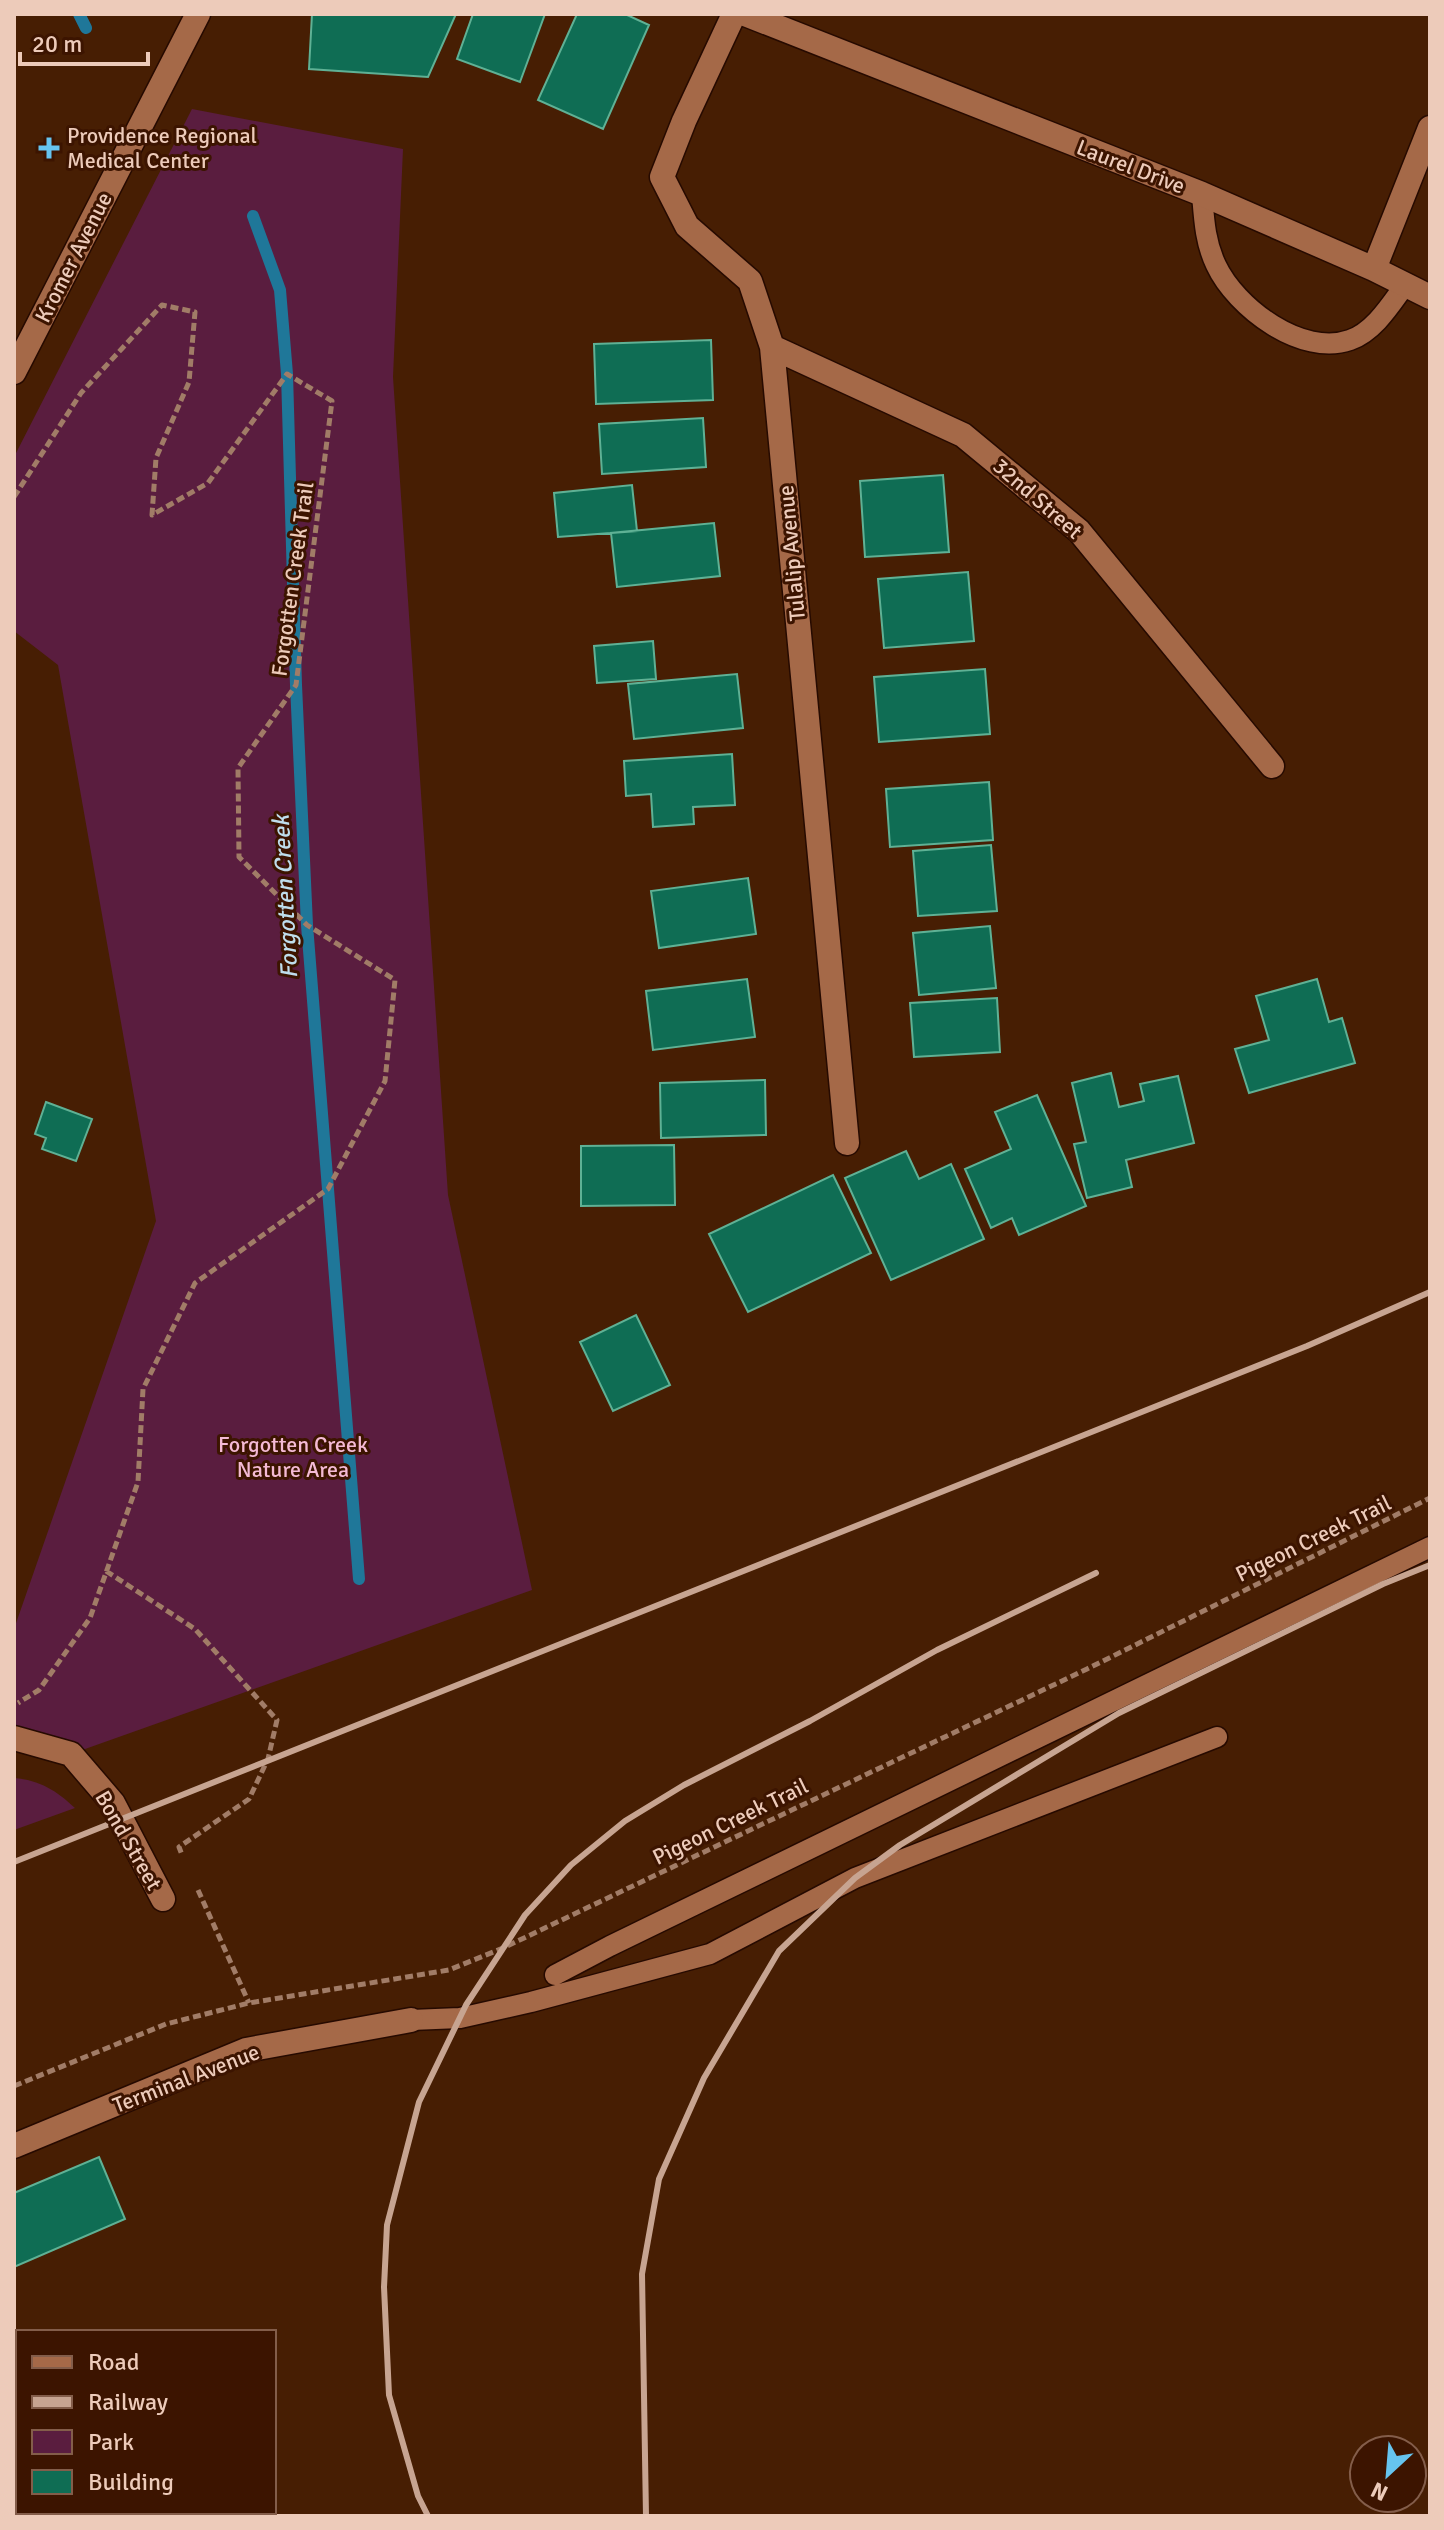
<svg xmlns="http://www.w3.org/2000/svg" width="1444" height="2530" font-family="Signika,sans-serif">
<style>
.green{fill:#5a1d3f}
.lines{fill:none;stroke-linecap:round;stroke-linejoin:round}
.stream{stroke:#1f7799;stroke-width:12}
.building{fill:#0f6d54;stroke:#5fb195;stroke-width:2}
.lane-casing{stroke:#260a00;stroke-width:23}
.street-casing{stroke:#260a00;stroke-width:27}
.path{stroke:#a17c67;stroke-width:5;stroke-dasharray:8 4;stroke-linecap:butt}
.lane{stroke:#a56948;stroke-width:20}
.street{stroke:#a56948;stroke-width:24}
.rail{stroke:#c7a491;stroke-width:6}
.poi-dot{fill:#66c4ef;stroke:#3c1400;stroke-width:3}
.labels{text-anchor:middle;stroke-width:6;stroke-linejoin:round;paint-order:stroke}
.poi-label{font-size:22px;fill:#edcbba;stroke:#3c1400;text-anchor:start}
.street-label{font-size:22px;fill:#edcbba;stroke:#3c1400}
.park-label{font-size:22px;fill:#f4bad5;stroke:#3c1400}
.water-label{font-size:24px;font-style:italic;fill:#bfddec;stroke:#3c1400}
</style>
<rect width="100%" height="100%" fill="#471e03"/>
<path class="green" d="M 192,109 L 403,149 L 393,377 L 448,1195 L 532,1590 L 71,1754 L 14,1738 L 14,1629 L 156,1221 L 58,665 L 14,631 L 14,457 Z
M 14,1778 C 40,1780 57,1791 75,1808 L 14,1830 Z"/>
<g class="lines">
<path class="stream" d="M 79,14 L 86,28
M 253,216 L 280,290 L 287,374 L 296,685 L 307,925 L 359,1579"/>
</g>
<path class="building" d="M 312,14 L 456,14 L 428,77 L 309,69 Z
M 473,14 L 545,14 L 520,82 L 457,59 Z
M 577,14 L 625,14 L 649,25 L 603,129 L 538,100 Z
M 711,340 L 713,400 L 596,404 L 594,344 Z
M 703,418 L 706,467 L 602,474 L 599,424 Z
M 943,475 L 949,552 L 865,557 L 860,481 Z
M 632,485 L 637,531 L 558,537 L 554,493 Z
M 714,523 L 720,576 L 617,587 L 611,533 Z
M 968,572 L 974,641 L 884,648 L 878,579 Z
M 653,641 L 656,679 L 597,683 L 594,646 Z
M 985,669 L 990,734 L 879,742 L 874,677 Z
M 737,674 L 743,728 L 634,739 L 628,684 Z
M 732,754 L 735,805 L 693,807 L 694,824 L 653,827 L 651,794 L 626,796 L 624,761 Z
M 989,782 L 993,840 L 890,847 L 886,789 Z
M 991,845 L 997,911 L 918,916 L 913,851 Z
M 748,878 L 756,934 L 659,948 L 651,891 Z
M 990,926 L 996,988 L 919,995 L 913,933 Z
M 747,979 L 755,1037 L 653,1050 L 646,991 Z
M 1317,979 L 1329,1022 L 1342,1018 L 1355,1063 L 1249,1093 L 1235,1049 L 1269,1040 L 1256,996 Z
M 997,998 L 1000,1052 L 914,1057 L 910,1003 Z
M 1111,1073 L 1119,1107 L 1144,1101 L 1140,1084 L 1178,1076 L 1194,1143 L 1126,1160 L 1132,1187 L 1087,1198 L 1074,1144 L 1086,1142 L 1072,1083 Z
M 765,1080 L 766,1135 L 661,1138 L 660,1083 Z
M 1037,1095 L 1086,1206 L 1019,1235 L 1012,1218 L 991,1228 L 965,1169 L 1011,1149 L 995,1112 Z
M 46,1102 L 92,1119 L 76,1161 L 42,1149 L 46,1138 L 35,1134 Z
M 674,1145 L 675,1205 L 581,1206 L 581,1146 Z
M 906,1151 L 919,1179 L 951,1164 L 984,1239 L 891,1280 L 845,1178 Z
M 833,1175 L 871,1253 L 748,1312 L 709,1234 Z
M 636,1315 L 670,1385 L 613,1411 L 580,1342 Z
M 99,2157 L 125,2219 L 14,2267 L 14,2193 Z
M 14,2362 L 18,2365 L 18,2512 L 118,2512 L 119,2516 L 14,2516 Z"/>
<g class="lines">
<defs>
<path id="lane" d="M 1202,194 C 1204,219 1205,242 1216,265 C 1236,308 1302,357 1350,340 C 1374,332 1391,304 1405,285
M 555,1975 L 610,1946 L 1430,1547
M 411,2020 L 460,2018 L 531,2002 L 710,1954 L 855,1878 L 1217,1737"/>
<path id="street" d="M 734,14 L 684,121 L 662,177 L 687,226 L 750,281 L 772,347 L 847,1143
M 745,14 L 1202,194 L 1374,269 L 1430,297
M 1374,269 L 1430,128
M 772,347 L 963,435 L 1079,531 L 1272,766
M 14,372 L 198,14
M 14,1738 L 71,1754 L 113,1803 L 163,1899
M 14,2146 L 246,2050 L 411,2020"/>
</defs>
<use href="#lane" class="lane-casing"/>
<use href="#street" class="street-casing"/>
<path class="path" d="M 14,497 L 81,393 L 162,305 L 195,312 L 189,382 L 156,458 L 152,515 L 208,483 L 287,374 L 332,401 L 296,685 L 238,768 L 239,857 L 307,925 L 395,980 L 385,1081 L 328,1189 L 195,1283 L 143,1389 L 138,1482 L 90,1618 L 39,1690 L 18,1703
M 106,1571 L 195,1629 L 277,1720 L 268,1759 L 249,1799 L 179,1847 L 182,1855
M 198,1890 L 249,2003
M 14,2086 L 166,2024 L 249,2003 L 449,1970 L 503,1948 L 1087,1669 L 1430,1498"/>
<use href="#lane" class="lane"/>
<use href="#street" class="street"/>
<path class="rail" d="M 14,1862 L 1307,1346 L 1430,1292
M 428,2516 L 418,2496 L 389,2395 L 384,2287 L 387,2225 L 419,2102 L 466,2005 L 525,1915 L 571,1865 L 625,1821 L 684,1785 L 810,1721 L 937,1650 L 1096,1573
M 646,2516 L 642,2274 L 659,2179 L 704,2078 L 779,1951 L 855,1878 L 900,1845 L 1119,1713 L 1383,1584 L 1430,1565"/>
</g>
<path class="poi-dot" d="M45 136h8v8h8v8h-8v8h-8v-8h-8v-8h8z"/>
<g class="labels">
<g class="poi-label">
<text x="67" y="143">Providence Regional<tspan x="67" dy="25">Medical Center</tspan></text>
</g>
<g class="street-label">
<text transform="translate(1131 166) rotate(21)" y="8">Laurel Drive</text>
<text transform="translate(73 257) rotate(-63)" y="8">Kromer Avenue</text>
<text transform="translate(1038 498) rotate(41)" y="8">32nd Street</text>
<text transform="translate(791 553) rotate(-95)" y="8">Tulalip Avenue</text>
<text transform="translate(292 579) rotate(-82)" y="8">Forgotten Creek Trail</text>
<text transform="translate(1313 1538) rotate(-26)" y="8">Pigeon Creek Trail</text>
<text transform="translate(730 1821) rotate(-26)" y="8">Pigeon Creek Trail</text>
<text transform="translate(129 1840) rotate(60)" y="8">Bond Street</text>
<text transform="translate(186 2078) rotate(-21)" y="8">Terminal Avenue</text>
</g>
<g class="park-label">
<text x="293" y="1452">Forgotten Creek<tspan x="293" dy="25">Nature Area</tspan></text>
</g>
<g class="water-label">
<text transform="translate(285 897) rotate(-93)" y="8">Forgotten Creek</text>
</g>
</g>
<rect width="1444" height="2530" fill="none" stroke="#edcbba" stroke-width="32"/>
<rect x="16" y="2330" width="260" height="184" fill="#3c1400" stroke="#835d4a" stroke-width="2"/>
<rect x="32" y="2356" width="40" height="12" fill="#a56948" stroke="#835d4a" stroke-width="2"/>
<text x="88" y="2370" font-size="24" fill="#edcbba">Road</text>
<rect x="32" y="2396" width="40" height="12" fill="#c7a491" stroke="#835d4a" stroke-width="2"/>
<text x="88" y="2410" font-size="24" fill="#edcbba">Railway</text>
<rect x="32" y="2430" width="40" height="24" fill="#5a1d3f" stroke="#835d4a" stroke-width="2"/>
<text x="88" y="2450" font-size="24" fill="#edcbba">Park</text>
<rect x="32" y="2470" width="40" height="24" fill="#0f6d54" stroke="#835d4a" stroke-width="2"/>
<text x="88" y="2490" font-size="24" fill="#edcbba">Building</text>
<g transform="translate(1388 2474) rotate(206)"><circle r="38" fill="#3c1400" stroke="#835d4a" stroke-width="2"/>
<path d="M0-6L14 30L0 20L-14 30Z" fill="#66c4ef"/>
<text y="-12" font-size="22" font-weight="bold" text-anchor="middle" fill="#edcbba">N</text>
</g>
<path d="M20 52v12h128v-12" fill="none" stroke="#edcbba" stroke-width="4"/>
<text x="32" y="52" font-size="24" fill="#edcbba" stroke="#3c1400" stroke-width="6" paint-order="stroke">20 m</text>
</svg>
